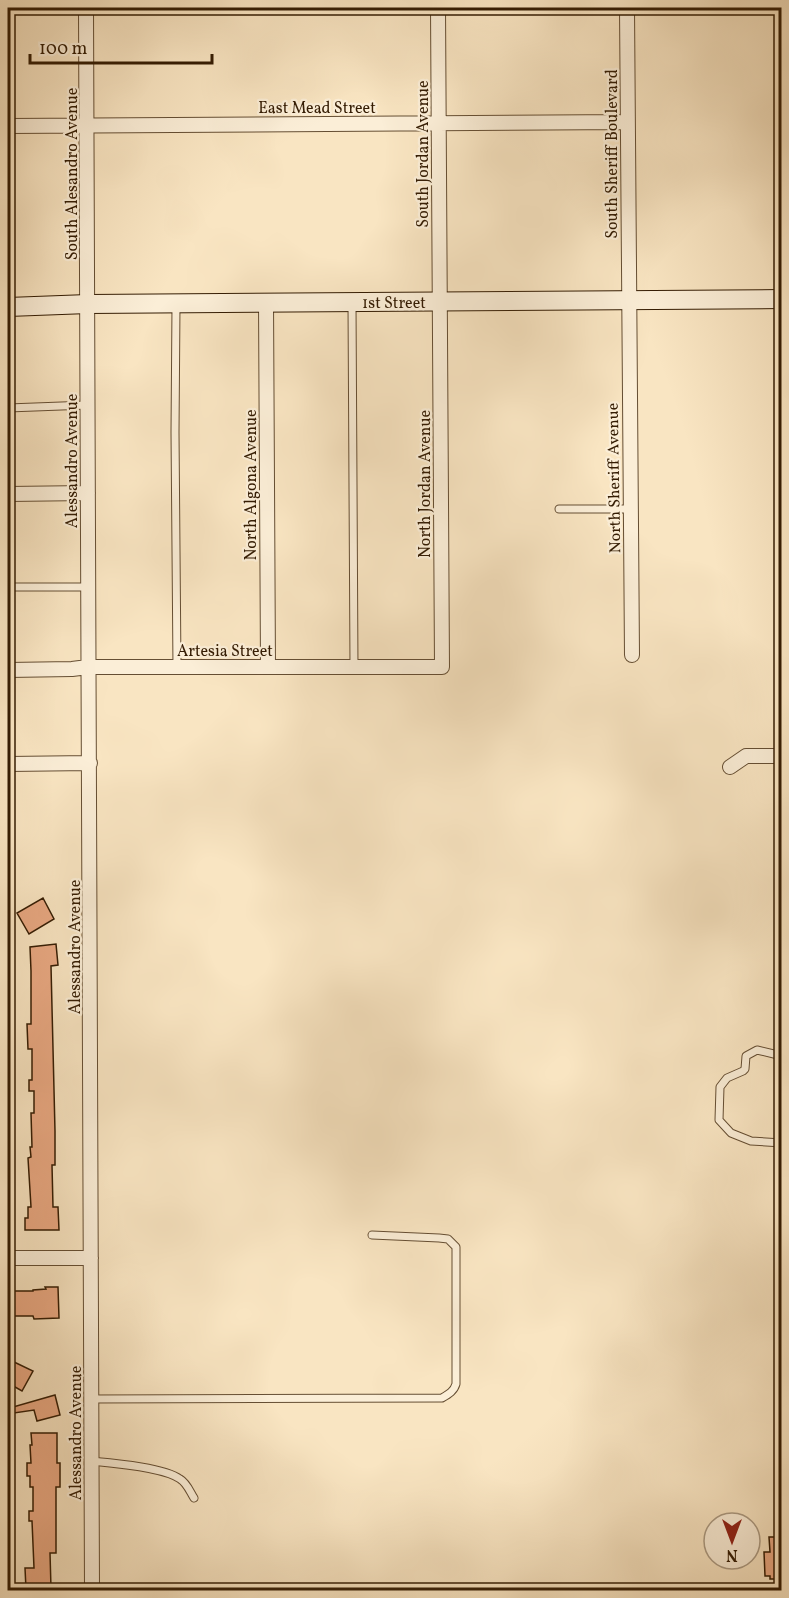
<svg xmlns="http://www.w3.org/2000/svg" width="789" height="1598" font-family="Vollkorn,serif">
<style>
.building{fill:#eaa983;stroke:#341c03;stroke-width:1.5}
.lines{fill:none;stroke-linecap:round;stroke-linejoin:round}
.lane-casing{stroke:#654e33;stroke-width:9}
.street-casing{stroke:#654e33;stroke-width:16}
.secondary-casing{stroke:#341c03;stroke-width:20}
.lane{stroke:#fbeed7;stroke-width:7}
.street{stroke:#fbeed7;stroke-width:14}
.secondary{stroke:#fbeed7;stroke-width:18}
.labels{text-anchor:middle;stroke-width:4.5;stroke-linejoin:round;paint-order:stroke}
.street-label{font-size:16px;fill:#341c03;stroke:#fbeed7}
</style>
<rect width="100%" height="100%" fill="#f9e5c2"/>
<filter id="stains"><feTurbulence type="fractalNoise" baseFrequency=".00333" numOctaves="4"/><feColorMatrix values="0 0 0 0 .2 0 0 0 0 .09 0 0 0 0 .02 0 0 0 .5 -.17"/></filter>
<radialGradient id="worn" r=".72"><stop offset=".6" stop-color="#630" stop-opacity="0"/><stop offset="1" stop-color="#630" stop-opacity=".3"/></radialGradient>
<path class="building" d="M 43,898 L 54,919 L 29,934 L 17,913 Z
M 56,944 L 58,965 L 51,966 L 55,1131 L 55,1165 L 52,1165 L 53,1207 L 58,1207 L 59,1230 L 25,1230 L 25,1218 L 28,1218 L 28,1207 L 31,1207 L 28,1158 L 31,1157 L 30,1147 L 32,1147 L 31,1113 L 34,1113 L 34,1091 L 29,1091 L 29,1080 L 32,1080 L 32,1049 L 28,1049 L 27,1024 L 31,1024 L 31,971 L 30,947 Z
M 45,1287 L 58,1287 L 59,1318 L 34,1319 L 33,1316 L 8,1316 L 8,1294 L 11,1294 L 11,1291 L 33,1291 L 33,1290 L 46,1289 Z
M 12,1361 L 33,1371 L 22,1391 L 8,1383 L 8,1369 Z
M 55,1395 L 60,1415 L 37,1421 L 34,1410 L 14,1413 L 13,1407 Z
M 31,1433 L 57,1433 L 57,1463 L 60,1463 L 60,1487 L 56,1487 L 56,1553 L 50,1553 L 51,1588 L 26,1589 L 25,1568 L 34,1568 L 32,1521 L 29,1521 L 29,1511 L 33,1511 L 33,1487 L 30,1487 L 30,1476 L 27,1476 L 27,1463 L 31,1463 L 30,1445 L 32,1445 Z
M 769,1537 L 782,1537 L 782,1579 L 770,1579 L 770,1576 L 765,1576 L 764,1552 L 770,1552 Z"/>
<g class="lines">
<defs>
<path id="lane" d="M 352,303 L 354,667
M 176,306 L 175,432 L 177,667
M 8,408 L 88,405
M 559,509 L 630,509
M 8,587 L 88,587
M 782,1056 L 757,1050 L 746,1056 L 745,1069 L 743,1071 L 727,1078 L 720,1087 L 719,1120 L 731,1133 L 751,1141 L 782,1143
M 91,1399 L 442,1398 C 449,1394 454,1391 456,1384 L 456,1247 L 448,1239 L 439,1238 L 372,1235
M 91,1461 C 112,1463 164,1467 180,1479 C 187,1483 190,1492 194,1498"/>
<path id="street" d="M 86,8 L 92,1590
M 627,8 L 632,655
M 8,126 L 627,122
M 266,302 L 268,667
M 8,494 L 88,493
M 8,670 L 72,669 L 88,667 L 442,667 L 438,8
M 8,764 L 90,763
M 730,767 L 746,756 L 782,756
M 8,1258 L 91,1258"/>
<path id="secondary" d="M 8,307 L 88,304 L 782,299"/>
</defs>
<use href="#lane" class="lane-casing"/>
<use href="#street" class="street-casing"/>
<use href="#secondary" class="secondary-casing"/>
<use href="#lane" class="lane"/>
<use href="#street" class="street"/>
<use href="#secondary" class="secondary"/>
</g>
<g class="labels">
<g class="street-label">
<text x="317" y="113">East Mead Street</text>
<text transform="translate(422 154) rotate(-90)" y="6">South Jordan Avenue</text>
<text transform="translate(611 154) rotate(-90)" y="6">South Sheriff Boulevard</text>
<text transform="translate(71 174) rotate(-90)" y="6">South Alesandro Avenue</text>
<text x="394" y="308">1st Street</text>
<text transform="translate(71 461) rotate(-90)" y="6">Alessandro Avenue</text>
<text transform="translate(613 478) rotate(-91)" y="6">North Sheriff Avenue</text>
<text transform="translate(424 484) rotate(-90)" y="6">North Jordan Avenue</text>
<text transform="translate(250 485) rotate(-90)" y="6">North Algona Avenue</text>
<text x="225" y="656">Artesia Street</text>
<text transform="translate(74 947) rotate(-90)" y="6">Alessandro Avenue</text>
<text transform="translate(75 1433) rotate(-90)" y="6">Alessandro Avenue</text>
</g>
</g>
<rect width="789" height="1598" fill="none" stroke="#f9e5c2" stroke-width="30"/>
<rect x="9" y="9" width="771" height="1580" fill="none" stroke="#341c03" stroke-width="3"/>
<rect x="15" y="15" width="759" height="1568" fill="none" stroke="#341c03" stroke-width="1.5"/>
<g transform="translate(732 1541) rotate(180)"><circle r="28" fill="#fbeed7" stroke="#ab9a82" stroke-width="1.5"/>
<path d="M0-4.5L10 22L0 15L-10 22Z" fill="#8f2418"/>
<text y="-9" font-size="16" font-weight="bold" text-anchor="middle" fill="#341c03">N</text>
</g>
<path d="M30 54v9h182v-9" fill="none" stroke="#341c03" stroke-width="3"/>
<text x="39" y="54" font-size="18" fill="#341c03" stroke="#fbeed7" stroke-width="4.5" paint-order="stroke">100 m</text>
<rect width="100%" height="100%" filter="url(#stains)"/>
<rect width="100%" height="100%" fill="url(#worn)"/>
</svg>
